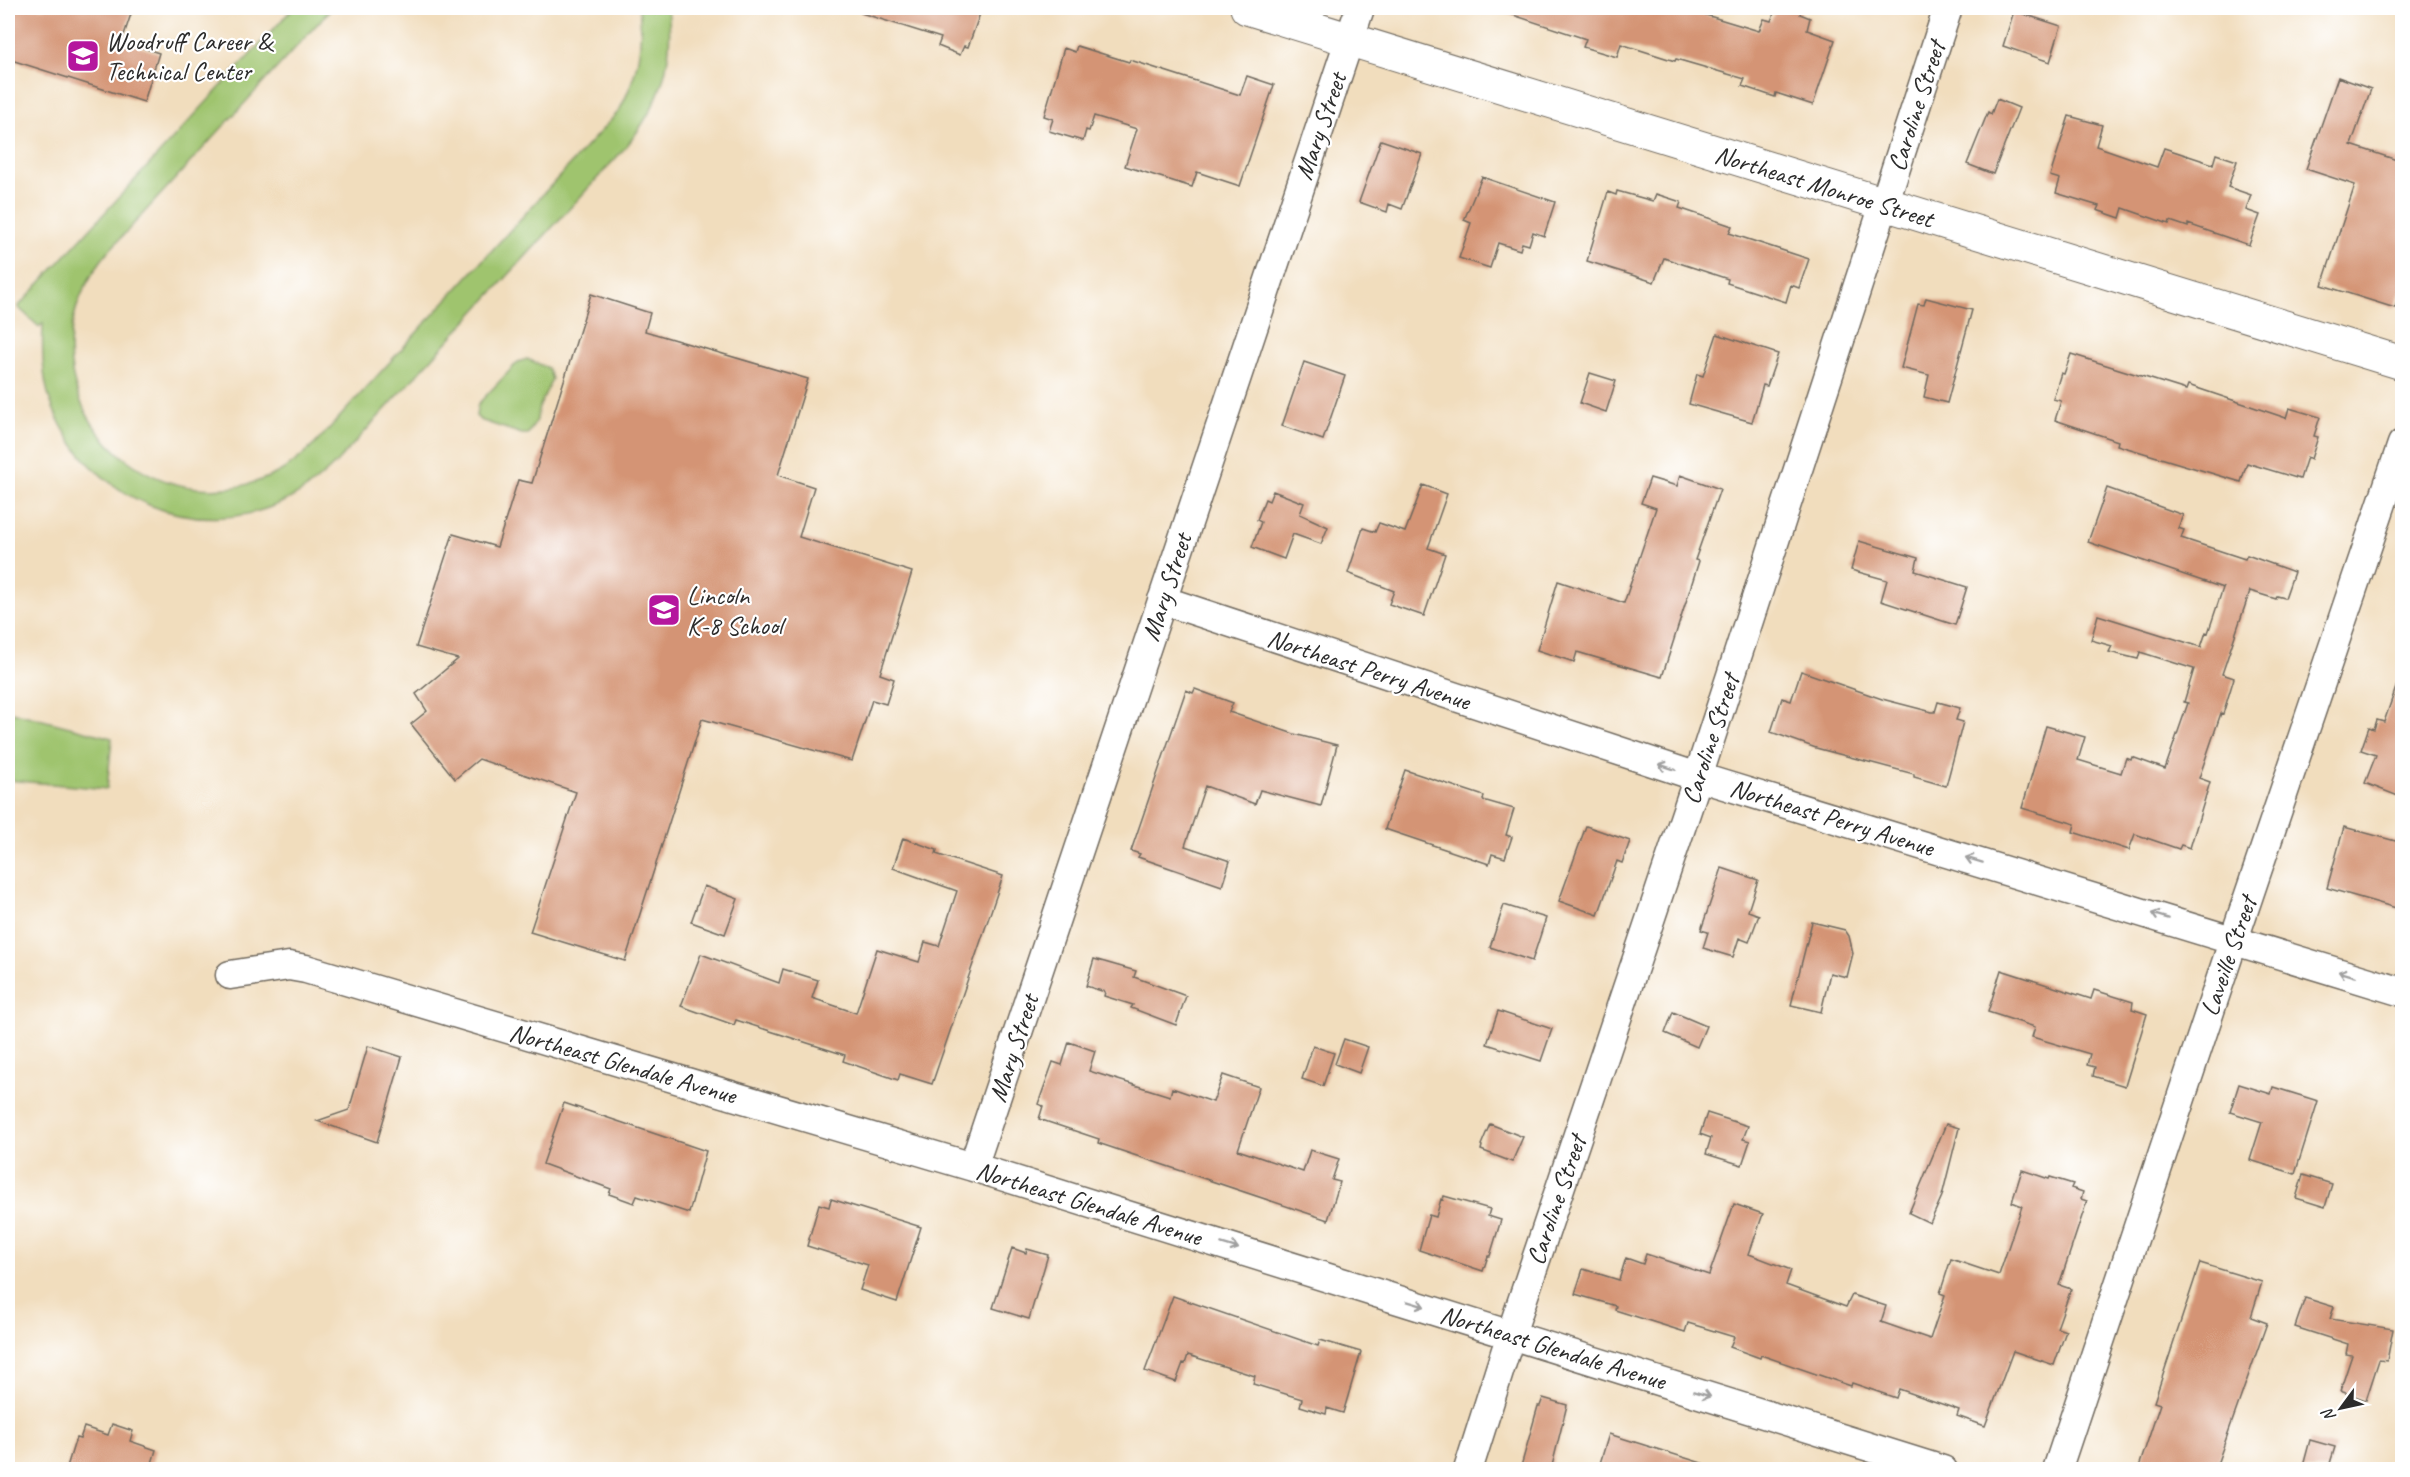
<svg xmlns="http://www.w3.org/2000/svg" width="2410" height="1477" font-family="Caveat,sans-serif">
<style>
.green{fill:#9fc46e;stroke:#65784c;stroke-width:1.5}
.building{fill:#d49475}
.lines{fill:none;stroke-linecap:round;stroke-linejoin:round}
.minor-casing{stroke:#70695e;stroke-width:31}
.tertiary-casing{stroke:#70695e;stroke-width:35}
.minor{stroke:#fff;stroke-width:28}
.tertiary{stroke:#fff;stroke-width:33}
.oneway{stroke:#a0a0a0}
.labels{text-anchor:middle;stroke-width:4.5;stroke-linejoin:round;paint-order:stroke}
.poi-label{font-size:26px;fill:#2b2b2b;stroke:#fff;text-anchor:start}
.street-label{font-size:26px;fill:#2b2b2b;stroke:#fff}
</style>
<rect width="100%" height="100%" fill="#fff"/>
<filter id="ink" filterUnits="userSpaceOnUse"><feTurbulence type="fractalNoise" baseFrequency=".0167" numOctaves="2"/><feDisplacementMap in="SourceGraphic" scale="12" xChannelSelector="R" yChannelSelector="G"/><feConvolveMatrix kernelMatrix="1 2 1 2 8 2 1 2 1" color-interpolation-filters="sRGB"/></filter>
<filter id="wash" filterUnits="userSpaceOnUse"><feTurbulence type="fractalNoise" baseFrequency=".008" numOctaves="4" result="noise"/><feDisplacementMap in="SourceGraphic" scale="24" xChannelSelector="R" yChannelSelector="G"/><feGaussianBlur stdDeviation="1.35" result="paint"/><feColorMatrix in="noise" values="0 0 0 0 0 0 0 0 0 0 0 0 0 0 0 0 0 1.4 0 .05"/><feComposite in="paint" operator="in"/></filter>
<g filter="url(#wash)">
<rect width="100%" height="100%" fill="#f1ddbd"/>
<path class="green" d="M 293,8 L 332,8 L 107,253 C 92,272 80,292 74,317 C 47,433 170,526 275,474 C 290,467 303,455 315,444 L 619,111 C 637,77 644,46 639,8 L 668,8 C 675,63 660,104 626,147 L 336,463 C 322,477 307,490 289,499 C 195,547 85,498 50,400 C 42,376 42,349 43,323 L 39,327 L 18,307 Z
M 527,359 L 548,368 L 552,379 L 538,410 L 537,420 L 528,434 L 522,434 L 480,420 L 476,416 L 478,404 L 518,362 Z
M 8,711 L 112,738 L 107,789 L 8,780 Z"/>
<g id="blocks">
<path class="building" d="M 8,8 L 133,8 L 122,41 L 159,53 L 144,102 L 8,59 Z
M 862,8 L 982,8 L 968,47 L 964,46 L 960,55 L 938,46 L 941,38 L 861,13 Z
M 1504,8 L 1698,8 L 1696,12 L 1759,31 L 1764,19 L 1771,21 L 1776,8 L 1802,8 L 1800,14 L 1810,18 L 1807,30 L 1835,40 L 1813,105 L 1776,93 L 1775,97 L 1742,86 L 1745,79 L 1676,59 L 1675,61 L 1621,44 L 1617,57 L 1583,47 L 1586,39 L 1504,12 Z
M 2014,11 L 2061,26 L 2050,62 L 2003,46 Z
M 1077,46 L 1129,62 L 1130,60 L 1240,95 L 1247,76 L 1274,85 L 1240,186 L 1197,172 L 1192,187 L 1125,166 L 1137,129 L 1094,116 L 1089,131 L 1086,130 L 1083,141 L 1049,131 L 1053,119 L 1044,116 L 1064,48 L 1075,52 Z
M 2338,77 L 2371,89 L 2351,145 L 2403,162 L 2403,284 L 2395,308 L 2322,285 L 2355,185 L 2306,169 Z
M 1997,99 L 2019,108 L 1993,174 L 1967,164 L 1988,112 L 1991,114 Z
M 2069,116 L 2102,125 L 2096,146 L 2157,167 L 2164,148 L 2213,164 L 2216,154 L 2237,161 L 2228,187 L 2251,195 L 2246,210 L 2260,215 L 2249,245 L 2188,224 L 2188,227 L 2170,221 L 2169,224 L 2123,208 L 2120,218 L 2097,210 L 2099,206 L 2056,193 L 2060,179 L 2050,176 Z
M 1381,140 L 1422,154 L 1402,209 L 1389,204 L 1387,212 L 1359,202 Z
M 1482,177 L 1555,202 L 1544,236 L 1533,232 L 1529,245 L 1522,243 L 1520,250 L 1498,243 L 1490,268 L 1459,258 L 1471,223 L 1464,220 Z
M 1617,191 L 1653,201 L 1656,194 L 1681,202 L 1679,208 L 1732,226 L 1729,233 L 1809,259 L 1799,288 L 1791,285 L 1786,302 L 1727,283 L 1728,279 L 1664,258 L 1654,282 L 1587,261 L 1608,192 L 1616,195 Z
M 591,294 L 650,313 L 645,331 L 808,379 L 778,475 L 814,487 L 799,537 L 912,572 L 880,674 L 894,679 L 886,704 L 872,700 L 852,761 L 702,719 L 625,961 L 530,932 L 576,792 L 479,759 L 455,779 L 411,724 L 427,711 L 416,694 L 458,659 L 416,647 L 453,534 L 497,547 L 518,480 L 532,483 Z
M 1926,298 L 1972,310 L 1947,403 L 1924,397 L 1929,375 L 1901,368 L 1918,304 L 1924,305 Z
M 1717,334 L 1778,354 L 1767,386 L 1763,385 L 1752,422 L 1689,404 L 1697,374 L 1703,376 Z
M 2071,354 L 2186,390 L 2188,385 L 2286,418 L 2289,408 L 2320,417 L 2314,436 L 2318,437 L 2311,459 L 2307,457 L 2300,479 L 2247,463 L 2241,482 L 2117,445 L 2118,441 L 2055,420 L 2061,401 L 2053,399 L 2061,373 L 2064,374 Z
M 1304,362 L 1345,376 L 1323,440 L 1282,426 Z
M 1590,373 L 1616,381 L 1606,412 L 1580,403 Z
M 1680,475 L 1720,489 L 1695,560 L 1699,561 L 1662,677 L 1577,652 L 1574,662 L 1537,650 L 1558,581 L 1624,603 L 1656,508 L 1641,503 L 1650,478 L 1677,486 Z
M 1423,485 L 1447,494 L 1428,548 L 1445,554 L 1424,616 L 1389,604 L 1394,591 L 1348,573 L 1363,528 L 1375,532 L 1379,523 L 1405,532 Z
M 2107,488 L 2183,515 L 2178,528 L 2184,530 L 2181,538 L 2245,559 L 2247,555 L 2294,572 L 2285,598 L 2277,596 L 2276,599 L 2250,591 L 2222,674 L 2234,678 L 2223,714 L 2221,713 L 2199,778 L 2210,782 L 2190,848 L 2181,845 L 2179,849 L 2135,834 L 2129,850 L 2073,832 L 2075,824 L 2022,808 L 2046,726 L 2085,737 L 2078,760 L 2121,773 L 2126,758 L 2131,760 L 2132,757 L 2165,769 L 2188,703 L 2184,702 L 2194,669 L 2140,652 L 2138,659 L 2109,652 L 2112,646 L 2091,640 L 2098,615 L 2201,647 L 2206,632 L 2208,633 L 2223,588 L 2088,542 Z
M 1273,491 L 1304,503 L 1300,514 L 1328,527 L 1321,544 L 1293,534 L 1284,559 L 1252,547 L 1261,522 L 1257,520 L 1265,499 L 1269,501 Z
M 1859,541 L 1918,558 L 1915,571 L 1967,587 L 1955,625 L 1881,601 L 1887,580 L 1851,570 Z
M 1801,671 L 1882,699 L 1932,712 L 1935,712 L 1938,702 L 1960,708 L 1956,720 L 1963,722 L 1946,786 L 1914,777 L 1914,774 L 1816,748 L 1771,732 L 1782,698 L 1791,701 Z
M 2399,679 L 2403,680 L 2403,798 L 2365,783 L 2376,755 L 2361,750 L 2369,727 L 2374,729 L 2377,720 L 2384,722 Z
M 1195,689 L 1233,703 L 1229,712 L 1294,734 L 1337,745 L 1321,806 L 1260,790 L 1255,804 L 1205,786 L 1185,846 L 1230,861 L 1222,886 L 1138,857 L 1140,854 L 1131,851 L 1186,690 L 1193,693 Z
M 1405,770 L 1484,796 L 1483,800 L 1514,809 L 1506,835 L 1512,837 L 1505,858 L 1492,854 L 1489,864 L 1385,829 Z
M 1586,826 L 1630,841 L 1622,863 L 1617,861 L 1598,915 L 1559,901 Z
M 2344,827 L 2403,843 L 2403,910 L 2327,888 Z
M 903,838 L 937,850 L 936,854 L 1003,876 L 932,1084 L 900,1074 L 898,1080 L 843,1061 L 845,1055 L 736,1020 L 734,1025 L 681,1006 L 701,954 L 779,983 L 783,969 L 818,980 L 812,998 L 856,1013 L 877,949 L 919,962 L 925,942 L 939,946 L 957,891 L 893,868 Z
M 1722,868 L 1758,880 L 1748,911 L 1759,915 L 1749,942 L 1739,938 L 1733,957 L 1703,948 L 1708,932 L 1701,930 Z
M 704,886 L 738,899 L 725,934 L 691,922 Z
M 1504,905 L 1546,918 L 1532,961 L 1490,947 Z
M 1812,922 L 1845,930 L 1849,936 L 1853,953 L 1847,977 L 1830,973 L 1821,1012 L 1791,1005 Z
M 1094,959 L 1136,971 L 1134,977 L 1186,996 L 1176,1025 L 1131,1008 L 1133,1005 L 1104,996 L 1105,992 L 1086,986 Z
M 2001,970 L 2091,999 L 2094,990 L 2133,1002 L 2132,1009 L 2147,1014 L 2125,1086 L 2093,1076 L 2095,1067 L 2087,1065 L 2090,1054 L 2032,1037 L 2035,1027 L 1988,1012 Z
M 1498,1011 L 1552,1029 L 1541,1061 L 1487,1044 Z
M 1673,1012 L 1706,1026 L 1697,1047 L 1665,1033 Z
M 1344,1039 L 1368,1047 L 1359,1073 L 1335,1064 Z
M 1069,1042 L 1095,1051 L 1089,1071 L 1170,1096 L 1172,1088 L 1213,1102 L 1223,1075 L 1259,1087 L 1238,1150 L 1303,1172 L 1310,1150 L 1339,1159 L 1332,1180 L 1340,1182 L 1328,1220 L 1098,1143 L 1099,1139 L 1039,1119 L 1043,1106 L 1038,1104 L 1053,1062 L 1062,1065 Z
M 368,1046 L 402,1057 L 377,1142 L 317,1121 L 349,1110 Z
M 1313,1046 L 1334,1053 L 1323,1086 L 1302,1079 Z
M 2239,1084 L 2271,1094 L 2273,1087 L 2318,1101 L 2295,1174 L 2250,1160 L 2262,1122 L 2230,1112 Z
M 564,1103 L 706,1151 L 689,1213 L 637,1196 L 634,1203 L 609,1194 L 611,1189 L 543,1164 Z
M 1707,1113 L 1748,1126 L 1743,1139 L 1750,1141 L 1742,1165 L 1706,1154 L 1711,1138 L 1700,1134 Z
M 1490,1124 L 1523,1137 L 1512,1162 L 1481,1150 L 1482,1146 L 1481,1145 Z
M 1946,1124 L 1959,1128 L 1942,1196 L 1930,1223 L 1909,1213 Z
M 2022,1170 L 2049,1179 L 2050,1177 L 2073,1184 L 2071,1188 L 2083,1192 L 2081,1199 L 2087,1201 L 2059,1285 L 2071,1289 L 2057,1328 L 2066,1331 L 2054,1365 L 2013,1351 L 1985,1426 L 1957,1416 L 1959,1410 L 1899,1389 L 1896,1398 L 1852,1383 L 1851,1386 L 1761,1355 L 1760,1358 L 1730,1347 L 1734,1337 L 1688,1323 L 1685,1332 L 1615,1310 L 1616,1306 L 1575,1294 L 1583,1269 L 1619,1280 L 1626,1258 L 1643,1264 L 1646,1254 L 1709,1275 L 1734,1204 L 1763,1214 L 1749,1254 L 1791,1270 L 1786,1285 L 1846,1307 L 1852,1295 L 1886,1306 L 1881,1322 L 1930,1339 L 1945,1295 L 1940,1293 L 1951,1259 L 1999,1275 L 2022,1206 L 2012,1202 Z
M 2303,1175 L 2332,1184 L 2325,1207 L 2296,1198 Z
M 1444,1196 L 1490,1209 L 1488,1216 L 1501,1220 L 1490,1256 L 1488,1256 L 1483,1271 L 1419,1250 L 1429,1215 L 1436,1217 L 1441,1199 L 1443,1200 Z
M 831,1199 L 921,1227 L 897,1302 L 860,1290 L 868,1265 L 807,1246 L 819,1204 L 829,1207 Z
M 1012,1248 L 1026,1253 L 1027,1249 L 1048,1255 L 1029,1319 L 993,1308 Z
M 2200,1263 L 2262,1282 L 2251,1317 L 2267,1323 L 2215,1470 L 2138,1470 L 2160,1404 L 2154,1402 Z
M 1173,1296 L 1318,1346 L 1320,1340 L 1361,1352 L 1343,1413 L 1327,1408 L 1326,1414 L 1300,1406 L 1302,1399 L 1253,1384 L 1255,1376 L 1188,1355 L 1185,1364 L 1183,1363 L 1176,1382 L 1145,1371 Z
M 2305,1298 L 2334,1307 L 2330,1319 L 2393,1329 L 2387,1361 L 2379,1360 L 2366,1400 L 2340,1391 L 2352,1355 L 2346,1354 L 2348,1344 L 2295,1327 Z
M 1543,1398 L 1567,1405 L 1551,1470 L 1520,1470 L 1538,1406 L 1540,1406 Z
M 112,1424 L 133,1431 L 130,1441 L 156,1450 L 150,1470 L 66,1470 L 76,1438 L 80,1439 L 84,1427 L 108,1435 Z
M 1609,1434 L 1705,1464 L 1704,1470 L 1598,1470 Z
M 2310,1440 L 2335,1447 L 2328,1470 L 2302,1470 Z"/>
</g>
</g>
<g filter="url(#ink)">
<use href="#blocks" fill-opacity="0" stroke="#70695e" stroke-width="1.5"/>
<g class="lines">
<defs>
<path id="minor" d="M 1162,600 L 1698,777 L 2402,992
M 230,975 L 289,966 L 306,969 L 973,1167 L 1943,1470
M 973,1167 L 1360,8
M 1468,1470 L 1511,1334 L 1698,777 L 1948,8
M 2057,1470 L 2234,939 L 2402,444"/>
<path id="tertiary" d="M 1247,8 L 2402,363"/>
</defs>
<use href="#minor" class="minor-casing"/>
<use href="#tertiary" class="tertiary-casing"/>
<use href="#minor" class="minor"/>
<use href="#tertiary" class="tertiary"/>
</g>
<defs><path id="oneway-shaft" d="M-6 0H5M1.5-3L5.5 0L1.5 3" fill="none" stroke-width="1.6" stroke-linecap="round" stroke-linejoin="round" transform="scale(1.5)"/></defs>
<g class="oneway">
<use href="#oneway-shaft" transform="translate(1667 767) rotate(-162)"/>
<use href="#oneway-shaft" transform="translate(1974 860) rotate(-163)"/>
<use href="#oneway-shaft" transform="translate(2160 916) rotate(-163)"/>
<use href="#oneway-shaft" transform="translate(2347 974) rotate(-163)"/>
<use href="#oneway-shaft" transform="translate(1230 1246) rotate(17)"/>
<use href="#oneway-shaft" transform="translate(1416 1304) rotate(17)"/>
<use href="#oneway-shaft" transform="translate(1702 1394) rotate(17)"/>
</g>
</g>
<defs>
<symbol id="school-square" viewBox="-11 -11 22 22"><rect x="-9" y="-9" width="18" height="18" rx="4" fill="#b5179e" stroke="#fff"/><path d="M0-5L7-2L0 1L-7-2ZM-4 1L0 2.5L4 1V4Q0 6-4 4Z" fill="#fff"/></symbol>
</defs>
<g fill-rule="evenodd">
<use href="#school-square" x="64" y="37" width="38" height="38"/>
<use href="#school-square" x="645" y="591" width="38" height="38"/>
</g>
<g class="labels">
<g class="poi-label">
<text x="106" y="50">Woodruff Career &amp;<tspan x="106" dy="30">Technical Center</tspan></text>
<text x="687" y="604">Lincoln<tspan x="687" dy="30">K-8 School</tspan></text>
</g>
<g class="street-label">
<text transform="translate(1916 106) rotate(-72)" y="9">Caroline Street</text>
<text transform="translate(1320 126) rotate(-71)" y="9">Mary Street</text>
<text transform="translate(1824 186) rotate(17)" y="9">Northeast Monroe Street</text>
<text transform="translate(1166 587) rotate(-72)" y="9">Mary Street</text>
<text transform="translate(1369 669) rotate(18)" y="9">Northeast Perry Avenue</text>
<text transform="translate(1710 739) rotate(-72)" y="9">Caroline Street</text>
<text transform="translate(1832 817) rotate(17)" y="9">Northeast Perry Avenue</text>
<text transform="translate(2228 956) rotate(-71)" y="9">Laveille Street</text>
<text transform="translate(1013 1048) rotate(-72)" y="9">Mary Street</text>
<text transform="translate(623 1063) rotate(16)" y="9">Northeast Glendale Avenue</text>
<text transform="translate(1556 1200) rotate(-71)" y="9">Caroline Street</text>
<text transform="translate(1089 1203) rotate(17)" y="9">Northeast Glendale Avenue</text>
<text transform="translate(1553 1347) rotate(17)" y="9">Northeast Glendale Avenue</text>
</g>
</g>
<rect width="2410" height="1477" fill="none" stroke="#fff" stroke-width="30"/>
<g transform="translate(2341 1408) rotate(237)" stroke="#ffffff" stroke-width="4.5" paint-order="stroke">
<path d="M0-4.5L10 22L0 15L-10 22Z" fill="#2b2b2b"/>
<text y="-9" font-size="16" font-weight="bold" text-anchor="middle" fill="#2b2b2b">N</text>
</g>
</svg>
